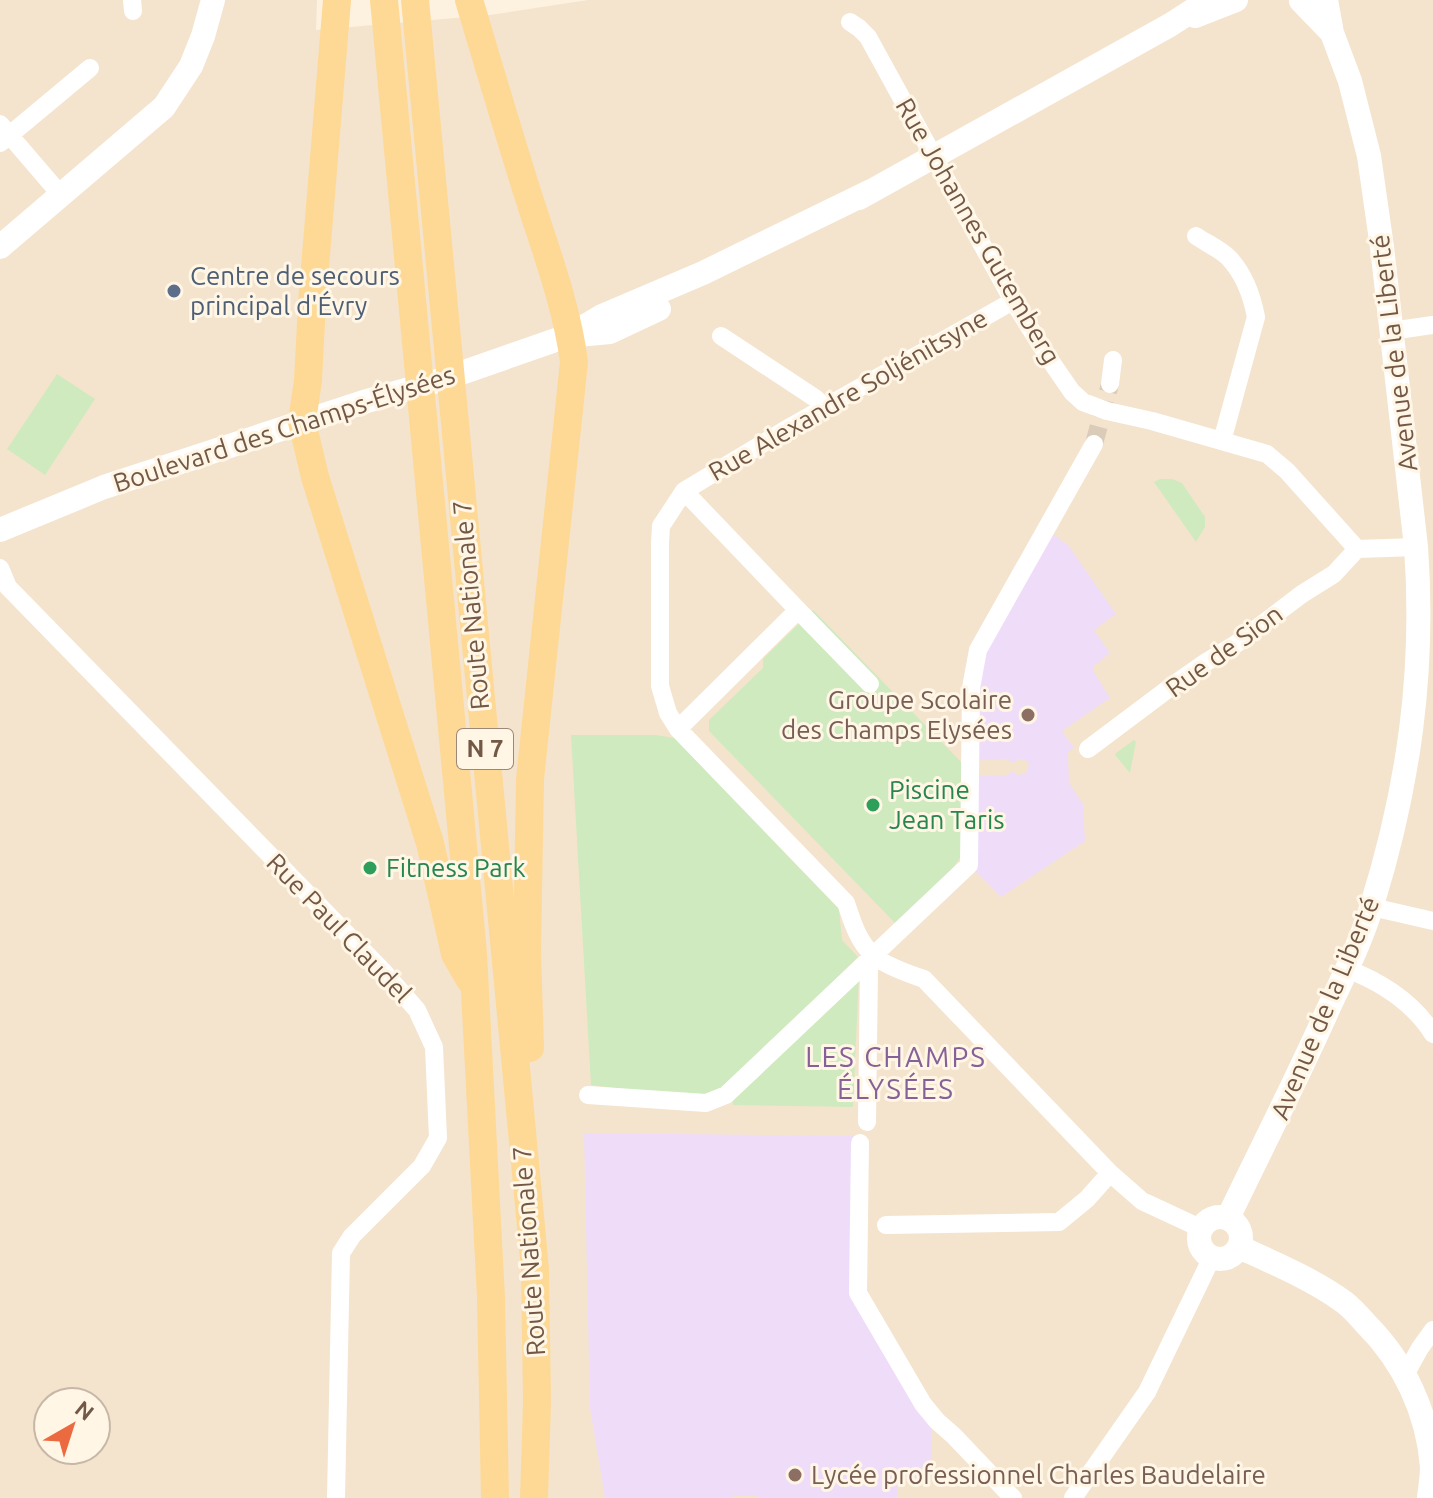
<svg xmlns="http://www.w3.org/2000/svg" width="1433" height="1498" font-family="Ubuntu,sans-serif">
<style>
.residential{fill:#f4e4cd;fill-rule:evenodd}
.education{fill:#efdcf9}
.green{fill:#cfeabe}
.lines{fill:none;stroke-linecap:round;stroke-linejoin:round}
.street-tunnel{stroke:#daccb9;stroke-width:18;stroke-dasharray:18 9;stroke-linecap:butt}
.street{stroke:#fff;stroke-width:18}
.secondary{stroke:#fff;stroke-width:24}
.primary{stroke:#fed995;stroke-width:28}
.service-dot{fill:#5c6f8a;stroke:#fff6e6;stroke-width:3}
.education-dot{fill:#8d6e63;stroke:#fff6e6;stroke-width:3}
.leisure-dot{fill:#2e9e5b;stroke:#fff6e6;stroke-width:3}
.labels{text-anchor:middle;stroke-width:6;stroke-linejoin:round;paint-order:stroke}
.shield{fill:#fff6e6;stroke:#9d8776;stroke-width:2}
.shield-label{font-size:24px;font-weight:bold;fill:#735846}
.street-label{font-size:26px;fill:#735846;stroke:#fff6e6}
.service-label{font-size:26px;fill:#4e5e75;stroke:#fff6e6;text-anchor:start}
.education-label{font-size:26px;fill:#785e54;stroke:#fff6e6;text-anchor:end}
.leisure-label{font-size:26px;fill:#27864d;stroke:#fff6e6;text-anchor:start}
.neighbourhood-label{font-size:28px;letter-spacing:2px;fill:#866197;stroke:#fff6e6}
</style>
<rect width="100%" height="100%" fill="#fdf2df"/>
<path class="residential" d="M 0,0 L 317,0 L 316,30 L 490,15 L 588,0 L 1433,0 L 1433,1498 L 0,1498 ZM 48,1402 L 96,1402 L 96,1450 L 48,1450 Z"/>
<path class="education" d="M 1046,529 L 1068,545 L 1116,614 L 1094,630 L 1110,653 L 1094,666 L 1094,672 L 1110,698 L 1062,731 L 1074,748 L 1068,752 L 1069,783 L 1083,804 L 1085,841 L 1001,897 L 969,865 L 969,776 L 1008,775 L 1012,771 L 1018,775 L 1024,774 L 1027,772 L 1029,764 L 1023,759 L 1019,759 L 1013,763 L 1007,759 L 969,761 L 978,650 Z
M 584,1133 L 856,1136 L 856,1300 L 931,1421 L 932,1477 L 898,1477 L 897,1498 L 759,1498 L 757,1496 L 734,1496 L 731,1498 L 605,1498 L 590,1408 Z"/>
<path class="green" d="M 57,374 L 95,399 L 45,475 L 7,449 Z
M 1160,479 L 1172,479 L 1182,483 L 1205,517 L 1205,527 L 1196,542 L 1154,482 Z
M 813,610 L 965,766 L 960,858 L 952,869 L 896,924 L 709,731 L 709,720 L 763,668 L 763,659 Z
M 571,735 L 655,735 L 675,738 L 839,909 L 842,940 L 858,957 L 734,1081 L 714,1094 L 689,1098 L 591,1085 Z
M 1134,740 L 1136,742 L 1130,773 L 1115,755 L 1116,753 Z
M 859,974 L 853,1107 L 733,1105 L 732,1097 Z"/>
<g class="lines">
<path class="street-tunnel" d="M 1094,444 L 1110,384"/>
<path class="street" d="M 132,0 L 133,11
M 850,22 L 859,28 L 868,37 L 1013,301 L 1052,363 L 1072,392 L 1083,402 L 1107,411 L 1152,421 L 1267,454 L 1287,471 L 1357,549 L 1416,547
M 0,124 L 60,194
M 0,143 L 90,68
M 1196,236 C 1206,243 1220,249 1229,258 C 1244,274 1252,296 1256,317 L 1222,441
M 1013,301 L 790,427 L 684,491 L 661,526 L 660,543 L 660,686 L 668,713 L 678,729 L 846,903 C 852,921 858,941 872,954 C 883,965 909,974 924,979 L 1110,1173 L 1142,1201 L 1200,1228
M 1391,331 L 1433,325
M 721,336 L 815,398 L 826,408
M 1110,384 L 1113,360
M 0,568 L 8,587 L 382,970 L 417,1010 L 434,1047 L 438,1138 L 422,1166 L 352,1236 L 341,1253 L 336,1498
M 798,610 L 870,684
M 678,729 L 798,610 L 684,491
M 1088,749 L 1176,683 L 1203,664 L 1236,644 L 1302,594 L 1334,574 L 1357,549
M 1372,907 L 1433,921
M 1347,969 C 1381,982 1413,1002 1433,1034
M 588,1095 L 706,1103 L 726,1095 L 969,865 L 971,688 L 978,650 L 1094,444
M 867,1122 L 869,967
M 860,1143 L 858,1293 L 923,1404 L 937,1421 L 954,1436 L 1013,1498
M 886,1225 L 1059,1222 L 1087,1199 L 1110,1173
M 1405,1375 L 1420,1348 L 1433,1330
M 1073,1498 L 1147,1392 L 1212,1257"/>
<path class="secondary" d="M 1301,1 L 1332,33
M 1195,16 L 1236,0
M 859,198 L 1170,25 L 1209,0
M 0,247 L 164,107 L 191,66 L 203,36 L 213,0
M 577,335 L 610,332 L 659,309
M 0,530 L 104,487 L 367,401 L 444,379 L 570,335 L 602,316 L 703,273 L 871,191
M1199 1238a21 21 0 1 1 42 0a21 21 0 1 1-42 0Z
M 1228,1218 C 1262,1147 1298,1077 1330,1005 C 1345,973 1362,939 1372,905 C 1409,786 1425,671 1416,547 L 1382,247 L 1369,156 L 1350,81 L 1332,33 L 1326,0
M 1239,1247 C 1274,1263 1312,1279 1344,1302 C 1352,1308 1359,1316 1366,1324 C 1404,1362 1428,1413 1432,1467 C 1432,1477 1430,1488 1429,1498"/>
<path class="primary" d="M 337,0 L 312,304 L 308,380 L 302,422 L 315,477 L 430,843 L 455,954 L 470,980
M 384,0 L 473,953 L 491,1298 L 495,1498
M 415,0 L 535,1269 L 537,1402 L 534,1498
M 469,0 C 489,67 509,135 530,201 C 547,254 567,307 574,362 L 530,779 L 527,951 L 530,1048"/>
</g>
<circle class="service-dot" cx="174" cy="291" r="8"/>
<g class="education-dot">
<circle cx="1028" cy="715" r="8"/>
<circle cx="795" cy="1475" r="8"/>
</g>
<g class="leisure-dot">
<circle cx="873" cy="805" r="8"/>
<circle cx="370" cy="868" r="8"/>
</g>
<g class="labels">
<rect class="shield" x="457" y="729" width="56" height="40" rx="6"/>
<g class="shield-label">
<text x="485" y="757">N 7</text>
</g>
<g class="street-label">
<text transform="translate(978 231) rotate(60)" y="9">Rue Johannes Gutemberg</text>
<text transform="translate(1394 353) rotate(-97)" y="9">Avenue de la Liberté</text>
<text transform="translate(848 395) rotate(-30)" y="9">Rue Alexandre Soljénitsyne</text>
<text transform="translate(284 429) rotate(-18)" y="9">Boulevard des Champs-Élysées</text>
<text transform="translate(471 605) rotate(-95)" y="9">Route Nationale 7</text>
<text transform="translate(1224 651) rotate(-36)" y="9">Rue de Sion</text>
<text transform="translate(339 928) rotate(46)" y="9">Rue Paul Claudel</text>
<text transform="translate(1325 1008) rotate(-67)" y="9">Avenue de la Liberté</text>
<text transform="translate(529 1251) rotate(-94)" y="9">Route Nationale 7</text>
</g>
<g class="service-label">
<text x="190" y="285">Centre de secours<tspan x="190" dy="30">principal d'Évry</tspan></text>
</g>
<g class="education-label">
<text x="1012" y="709">Groupe Scolaire<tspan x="1012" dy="30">des Champs Elysées</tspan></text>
<text x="811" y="1484" text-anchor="start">Lycée professionnel Charles Baudelaire</text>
</g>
<g class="leisure-label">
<text x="889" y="799">Piscine<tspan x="889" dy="30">Jean Taris</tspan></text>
<text x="386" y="877">Fitness Park</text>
</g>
<g class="neighbourhood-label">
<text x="896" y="1067">LES CHAMPS<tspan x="896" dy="32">ÉLYSÉES</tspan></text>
</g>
</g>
<g transform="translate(72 1426) rotate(39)"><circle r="38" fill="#fff6e6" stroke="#c7b7a6" stroke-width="2"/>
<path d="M0-6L14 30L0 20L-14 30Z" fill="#eb6a3f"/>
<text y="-12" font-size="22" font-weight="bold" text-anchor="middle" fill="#735846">N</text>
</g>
</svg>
